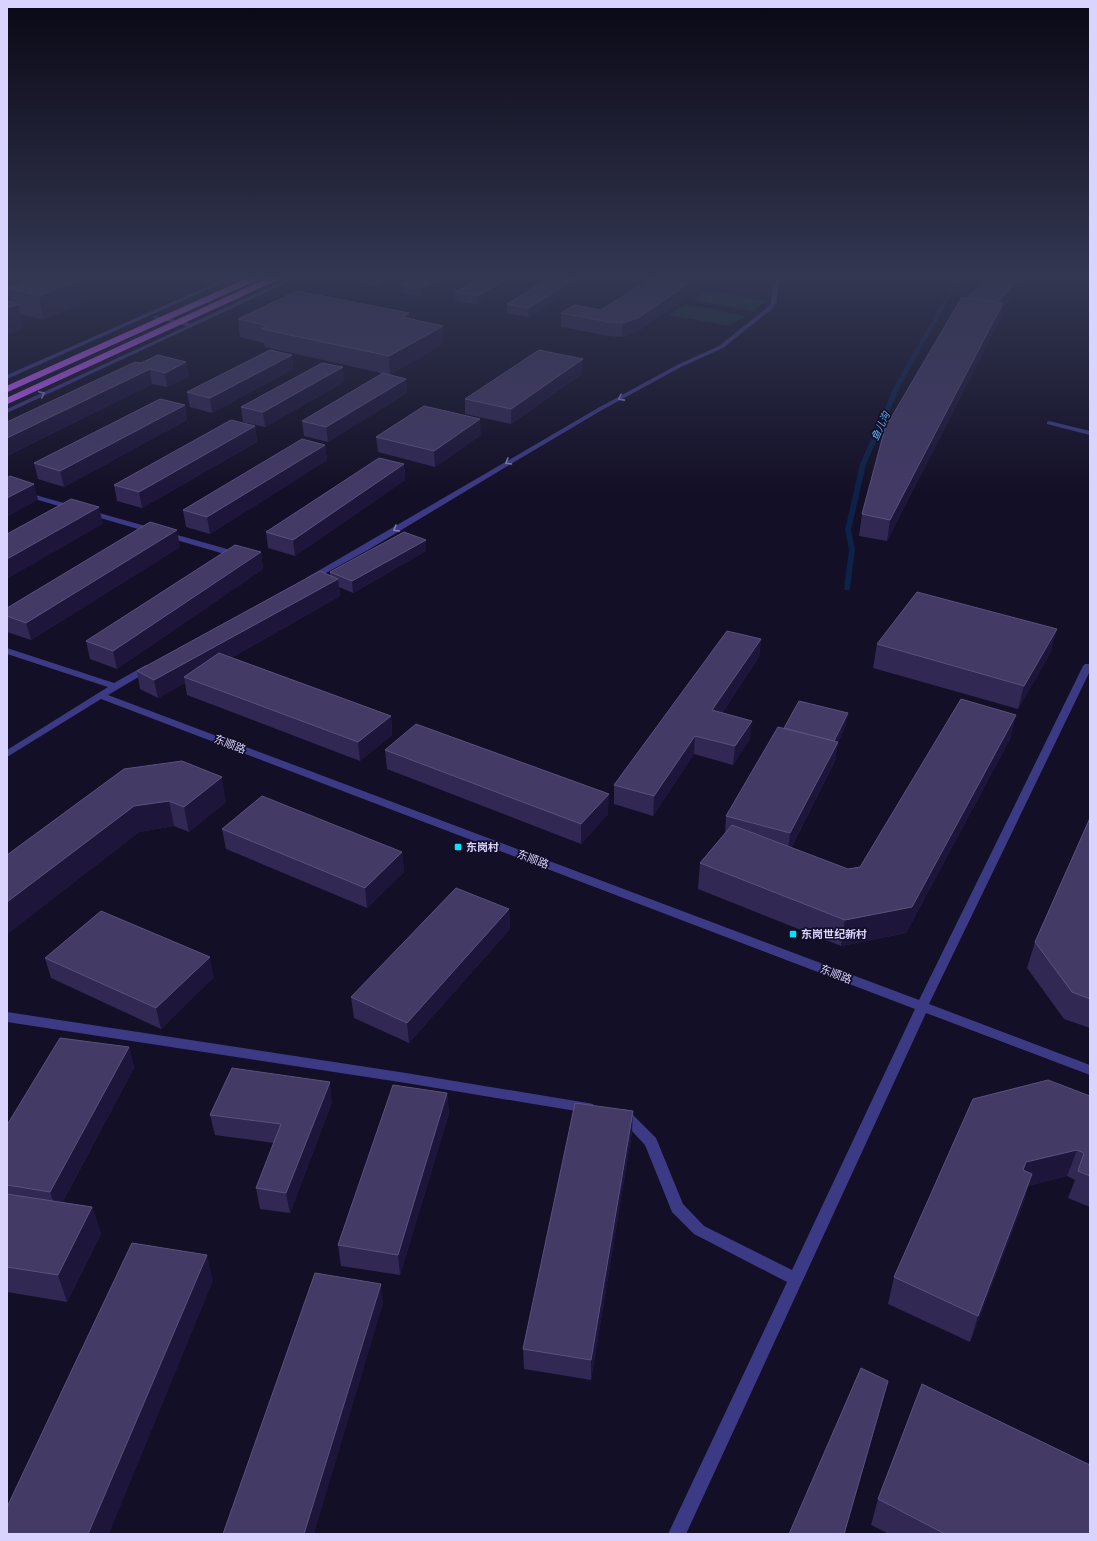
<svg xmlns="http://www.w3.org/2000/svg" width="1097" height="1541" font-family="'Archivo Narrow','Noto Sans SC',sans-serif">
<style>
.green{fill:#12302f}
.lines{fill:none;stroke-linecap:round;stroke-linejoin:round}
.stream{fill:#0c2248;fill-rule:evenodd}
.minor{fill:#3d3a85;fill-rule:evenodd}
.major-bridge{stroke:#c25bff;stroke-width:6}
.wall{fill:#312854}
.shaded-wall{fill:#1d163a}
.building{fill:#433a66;stroke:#5a527e}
.oneway{stroke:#837fbc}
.poi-dot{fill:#00e5ff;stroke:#130f26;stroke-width:1.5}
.labels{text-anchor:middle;stroke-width:3.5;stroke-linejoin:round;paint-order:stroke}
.far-water-label{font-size:10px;font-style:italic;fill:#62b6ff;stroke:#130f26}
.street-label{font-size:11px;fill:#d9d4ff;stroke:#130f26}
.poi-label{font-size:11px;font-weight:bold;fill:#d9d4ff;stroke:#130f26;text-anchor:start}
</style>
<rect width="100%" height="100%" fill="#130f26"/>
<path class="green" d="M 708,290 L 767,301 L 753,311 L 693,300 Z
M 685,304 L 745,316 L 730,326 L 669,315 Z"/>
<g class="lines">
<path class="stream" d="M 957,277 L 961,277 L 901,385 L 866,464 L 851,530 L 855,549 L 850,589 L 849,590 L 845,590 L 844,589 L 849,549 L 845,530 L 860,464 L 895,385 Z"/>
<path class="minor" d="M 229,277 L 236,277 L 7,379 L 7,375 Z
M 292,277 L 299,277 L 7,413 L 7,409 L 187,326 L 154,318 L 154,316 L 187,322 L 190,324 Z
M 773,277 L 779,277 L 777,302 L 772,309 L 723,348 L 681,367 L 602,410 L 521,458 L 368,550 L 313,580 L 307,580 L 306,578 L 598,408 L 677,365 L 719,346 L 768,307 L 771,302 Z
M 1049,421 L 1090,431 L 1090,435 L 1047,424 L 1047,422 Z
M 7,487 L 234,551 L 235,553 L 231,555 L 228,555 L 7,491 Z
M 7,648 L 114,683 L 146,665 L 152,665 L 154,667 L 152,669 L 108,695 L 919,1000 L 1083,666 L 1085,664 L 1090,664 L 1090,671 L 929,1004 L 1090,1065 L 1090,1075 L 926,1013 L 686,1534 L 668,1534 L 787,1282 L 694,1234 L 672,1212 L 645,1145 L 616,1114 L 618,1110 L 623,1109 L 628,1110 L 656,1138 L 683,1204 L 704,1226 L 792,1270 L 915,1009 L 101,699 L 7,757 L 7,750 L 108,687 L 7,654 Z
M 7,1012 L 406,1073 L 588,1103 L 593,1104 L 595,1108 L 593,1112 L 588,1113 L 406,1083 L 7,1022 Z"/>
<path class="major-bridge" d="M 7,389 L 257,277
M 7,401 L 277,277"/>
</g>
<path class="wall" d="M 35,277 L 44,320 L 20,314 L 23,329 L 10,302 L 7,288 Z
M 347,277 L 394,277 L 394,280 L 380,288 L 348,281 Z
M 413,277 L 459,277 L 423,297 L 401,293 L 400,284 Z
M 482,277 L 477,305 L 455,301 L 455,292 Z
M 551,277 L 580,277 L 580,285 L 529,317 L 507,313 L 507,304 Z
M 989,277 L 1033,277 L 1002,308 L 1000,320 L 887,541 L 859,536 L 862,514 L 967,298 Z
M 1069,277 L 1090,277 L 1090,281 Z
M 688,284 L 687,297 L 637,332 L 622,337 L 609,336 L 561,327 L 561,313 L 601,310 Z
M 238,319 L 410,319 L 443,326 L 443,344 L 390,375 L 265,347 L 264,343 L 240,337 Z
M 292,355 L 293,369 L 212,413 L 190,407 L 187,392 Z
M 186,362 L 189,377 L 167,387 L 152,384 L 7,456 L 7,422 L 141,363 Z
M 582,374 L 511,424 L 465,414 L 465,399 Z
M 406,379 L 407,393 L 328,442 L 304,436 L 302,421 Z
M 344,382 L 265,427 L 243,422 L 241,407 Z
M 185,405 L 187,420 L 64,487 L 38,479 L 34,463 Z
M 255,426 L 257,442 L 142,508 L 117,501 L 114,485 Z
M 481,435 L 435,467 L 378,452 L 376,437 Z
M 325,445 L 327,460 L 210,534 L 186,527 L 183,510 Z
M 404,464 L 405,480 L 295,556 L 268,548 L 266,532 Z
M 180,547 L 31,640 L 7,632 L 7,608 Z
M 426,551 L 353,593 L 339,587 L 340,596 L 231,658 L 391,716 L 392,735 L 360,761 L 187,695 L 185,683 L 158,698 L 140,689 L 137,671 L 330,575 L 330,572 Z
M 261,552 L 263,569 L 117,669 L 90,659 L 86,641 Z
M 761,639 L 759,657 L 722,713 L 750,739 L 733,765 L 694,754 L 653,816 L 614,804 L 614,785 Z
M 877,644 L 1051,652 L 1018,709 L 873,668 Z
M 1016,715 L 1010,739 L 906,933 L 841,946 L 698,889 L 700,863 L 725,834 L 726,816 L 784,728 L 846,725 L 838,742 L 835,761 L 791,848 L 848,869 L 860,867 Z
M 385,750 L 608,814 L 581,844 L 387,769 Z
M 124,769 L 226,802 L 189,832 L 174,826 L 139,832 L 7,934 L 7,855 Z
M 1090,818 L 1090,1028 L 1064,1019 L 1027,968 L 1035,942 Z
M 222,829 L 402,852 L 404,872 L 367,908 L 226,849 Z
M 509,909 L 510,929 L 409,1043 L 354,1018 L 351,997 Z
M 45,958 L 214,977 L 161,1029 L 51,978 Z
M 129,1047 L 134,1068 L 62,1203 L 92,1207 L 101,1234 L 67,1302 L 7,1292 L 7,1125 Z
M 447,1093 L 449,1113 L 400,1275 L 341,1266 L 338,1245 Z
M 1090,1096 L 1090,1207 L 1068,1198 L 1075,1180 L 1067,1176 L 1028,1186 L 1024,1201 L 970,1342 L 888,1304 L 894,1277 Z
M 332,1102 L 290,1213 L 260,1209 L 256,1188 L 274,1143 L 215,1135 L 210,1115 Z
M 632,1132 L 591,1380 L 524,1369 L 523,1349 Z
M 878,1499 L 1090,1534 L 889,1534 L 871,1525 Z"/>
<path class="shaded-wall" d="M 86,277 L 150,277 L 44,320 L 39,296 Z
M 382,277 L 394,277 L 394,280 L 380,288 L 379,279 Z
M 442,277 L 459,277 L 423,297 L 422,288 Z
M 511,277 L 526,277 L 477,305 L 477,296 Z
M 579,277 L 580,277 L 580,285 L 529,317 L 528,308 Z
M 1022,277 L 1033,277 L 1002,308 L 1000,320 L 887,541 L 890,520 L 996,303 Z
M 688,284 L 687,297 L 637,332 L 622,337 L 623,323 Z
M 18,304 L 23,329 L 7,335 L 7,308 Z
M 409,313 L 410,331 L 402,317 Z
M 443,326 L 443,344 L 390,375 L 389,356 Z
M 292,355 L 293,369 L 212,413 L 210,398 Z
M 583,359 L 582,374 L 511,424 L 511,409 Z
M 186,362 L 189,377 L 167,387 L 165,373 Z
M 343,367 L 344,382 L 265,427 L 263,412 Z
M 150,369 L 152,384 L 7,456 L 7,438 Z
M 406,379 L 407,393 L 328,442 L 326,427 Z
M 185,405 L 187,420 L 64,487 L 60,471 Z
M 480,419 L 481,435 L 435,467 L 434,451 Z
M 255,426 L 257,442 L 142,508 L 139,492 Z
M 325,445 L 327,460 L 210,534 L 207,517 Z
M 404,464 L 405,480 L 295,556 L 293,540 Z
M 34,484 L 38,500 L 7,517 L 7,498 Z
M 99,507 L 103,524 L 7,579 L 7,559 Z
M 177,530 L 180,547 L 31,640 L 26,623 Z
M 426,540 L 426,551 L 353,593 L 352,581 Z
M 261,552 L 263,569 L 117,669 L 113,651 Z
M 338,579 L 340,596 L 192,680 L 184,677 L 185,683 L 158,698 L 154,680 Z
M 1057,629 L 1051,652 L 1018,709 L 1024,686 Z
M 761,639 L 759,657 L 711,729 L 712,710 Z
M 848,713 L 846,725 L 832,754 L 833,741 Z
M 1016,715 L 1010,739 L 906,933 L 841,946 L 845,920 Z
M 391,716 L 392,735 L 360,761 L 358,742 Z
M 752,721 L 750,739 L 733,765 L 735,746 Z
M 695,736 L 694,754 L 653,816 L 654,796 Z
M 838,742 L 835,761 L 788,853 L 790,833 Z
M 222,777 L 226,802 L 189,832 L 184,807 Z
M 609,794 L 608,814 L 581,844 L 581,824 Z
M 169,801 L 174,826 L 139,832 L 7,934 L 7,902 L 134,806 Z
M 402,852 L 404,872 L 367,908 L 365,888 Z
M 509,909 L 510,929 L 409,1043 L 407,1023 Z
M 210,957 L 214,977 L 161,1029 L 156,1008 Z
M 129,1047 L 134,1068 L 57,1212 L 50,1192 Z
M 330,1082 L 332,1102 L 290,1213 L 286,1193 Z
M 447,1093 L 449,1113 L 400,1275 L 398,1255 Z
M 633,1111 L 632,1132 L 591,1380 L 591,1360 Z
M 1077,1150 L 1067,1176 L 1028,1186 L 1024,1201 L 970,1342 L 1023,1170 L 1026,1162 Z
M 92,1207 L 101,1234 L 67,1302 L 58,1275 Z
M 207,1255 L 213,1281 L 109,1534 L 88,1534 Z
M 381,1284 L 383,1304 L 314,1534 L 304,1534 Z
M 888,1381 L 845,1534 L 844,1534 Z"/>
<path class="building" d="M 35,277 L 86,277 L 39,296 L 7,288 Z
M 372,277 L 382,277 L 379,279 Z
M 413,277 L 442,277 L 422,288 L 400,284 Z
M 482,277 L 511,277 L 477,296 L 455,292 Z
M 551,277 L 579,277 L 528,308 L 507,304 Z
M 989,277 L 1022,277 L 997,302 L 967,298 Z
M 651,278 L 688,284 L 638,318 L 623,323 L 609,322 L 561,313 L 574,305 L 601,310 Z
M 297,291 L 409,313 L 402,317 L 443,326 L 389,356 L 262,329 L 268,326 L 238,319 Z
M 962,297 L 1003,303 L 890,520 L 862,514 L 885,428 Z
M 7,301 L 18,304 L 7,308 Z
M 270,350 L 292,355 L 210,398 L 187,392 Z
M 539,350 L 583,359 L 511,409 L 465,399 Z
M 158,355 L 186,362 L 165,373 L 150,369 L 7,438 L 7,422 L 135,362 L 141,363 Z
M 322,363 L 343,367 L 263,412 L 241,407 Z
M 383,373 L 406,379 L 326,427 L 302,421 Z
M 160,399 L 185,405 L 60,471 L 34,463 Z
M 424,406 L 480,419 L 434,451 L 376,437 Z
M 231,420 L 255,426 L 139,492 L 114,485 Z
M 302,439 L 325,445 L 207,517 L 183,510 Z
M 379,458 L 404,464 L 293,540 L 266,532 Z
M 10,476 L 34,484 L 7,498 L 7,478 Z
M 71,499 L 99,507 L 7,559 L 7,534 Z
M 150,522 L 177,530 L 26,623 L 7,616 L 7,608 Z
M 404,532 L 426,540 L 352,581 L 330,572 Z
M 235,545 L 261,552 L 113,651 L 86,641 Z
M 320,571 L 338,579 L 154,680 L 137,671 Z
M 917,592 L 1057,629 L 1024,686 L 877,644 Z
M 727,631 L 761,639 L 712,710 L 752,721 L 735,746 L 695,736 L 654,796 L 614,785 Z
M 219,653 L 391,716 L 358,742 L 184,677 Z
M 961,699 L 1016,715 L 912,907 L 845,920 L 700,863 L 732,825 L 848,869 L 860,867 Z
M 799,701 L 848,713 L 834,741 L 784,728 Z
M 416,724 L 609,794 L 581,824 L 385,750 Z
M 778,727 L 838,742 L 790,833 L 726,816 Z
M 182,761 L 222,777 L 184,807 L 169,801 L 134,806 L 7,902 L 7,855 L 124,769 Z
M 262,796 L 402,852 L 365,888 L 222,829 Z
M 1090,818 L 1090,999 L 1072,992 L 1035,942 Z
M 456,888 L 509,909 L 407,1023 L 351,997 Z
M 101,911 L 210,957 L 156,1008 L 45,958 Z
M 60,1038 L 129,1047 L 50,1192 L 7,1185 L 7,1125 Z
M 232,1068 L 330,1082 L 286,1193 L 256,1188 L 281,1124 L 210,1115 Z
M 1048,1080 L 1090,1096 L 1090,1176 L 1078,1171 L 1084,1153 L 1077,1150 L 1026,1162 L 1023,1170 L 1032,1174 L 978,1316 L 894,1277 L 973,1099 Z
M 393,1085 L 447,1093 L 398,1255 L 338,1245 Z
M 575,1103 L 633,1111 L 591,1360 L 523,1349 Z
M 7,1194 L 92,1207 L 58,1275 L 7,1267 Z
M 132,1243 L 207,1255 L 88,1534 L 7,1534 L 7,1507 Z
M 315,1273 L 381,1284 L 304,1534 L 223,1534 Z
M 861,1368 L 888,1381 L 844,1534 L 789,1534 Z
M 922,1384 L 1090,1465 L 1090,1534 L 945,1534 L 878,1499 Z"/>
<defs><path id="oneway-chevron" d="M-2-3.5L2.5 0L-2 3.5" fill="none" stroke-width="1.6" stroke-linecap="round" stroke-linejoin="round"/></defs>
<g class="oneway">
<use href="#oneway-chevron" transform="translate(42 394) rotate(-25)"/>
<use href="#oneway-chevron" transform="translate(621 398) rotate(152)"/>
<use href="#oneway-chevron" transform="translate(508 462) rotate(149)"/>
<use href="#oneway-chevron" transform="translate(396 529) rotate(149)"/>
</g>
<linearGradient id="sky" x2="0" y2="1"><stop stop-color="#0a0815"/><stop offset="0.56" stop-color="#333752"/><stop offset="1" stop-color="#333752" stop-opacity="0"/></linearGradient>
<rect width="1097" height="493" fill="url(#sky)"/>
<g class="poi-dot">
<rect x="454" y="843" width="8" height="8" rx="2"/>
<rect x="789" y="930" width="8" height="8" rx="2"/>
</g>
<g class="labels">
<g class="far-water-label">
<text transform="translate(880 426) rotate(-66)" y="4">鱼儿沟</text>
</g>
<g class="street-label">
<text transform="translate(230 744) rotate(21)" y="4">东顺路</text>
<text transform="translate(533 859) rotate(21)" y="4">东顺路</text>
<text transform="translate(836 974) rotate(21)" y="4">东顺路</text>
</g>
<g class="poi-label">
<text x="466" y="851">东岗村</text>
<text x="801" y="938">东岗世纪新村</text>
</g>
</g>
<rect width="1097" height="1541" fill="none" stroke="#d9d4ff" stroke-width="16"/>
</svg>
